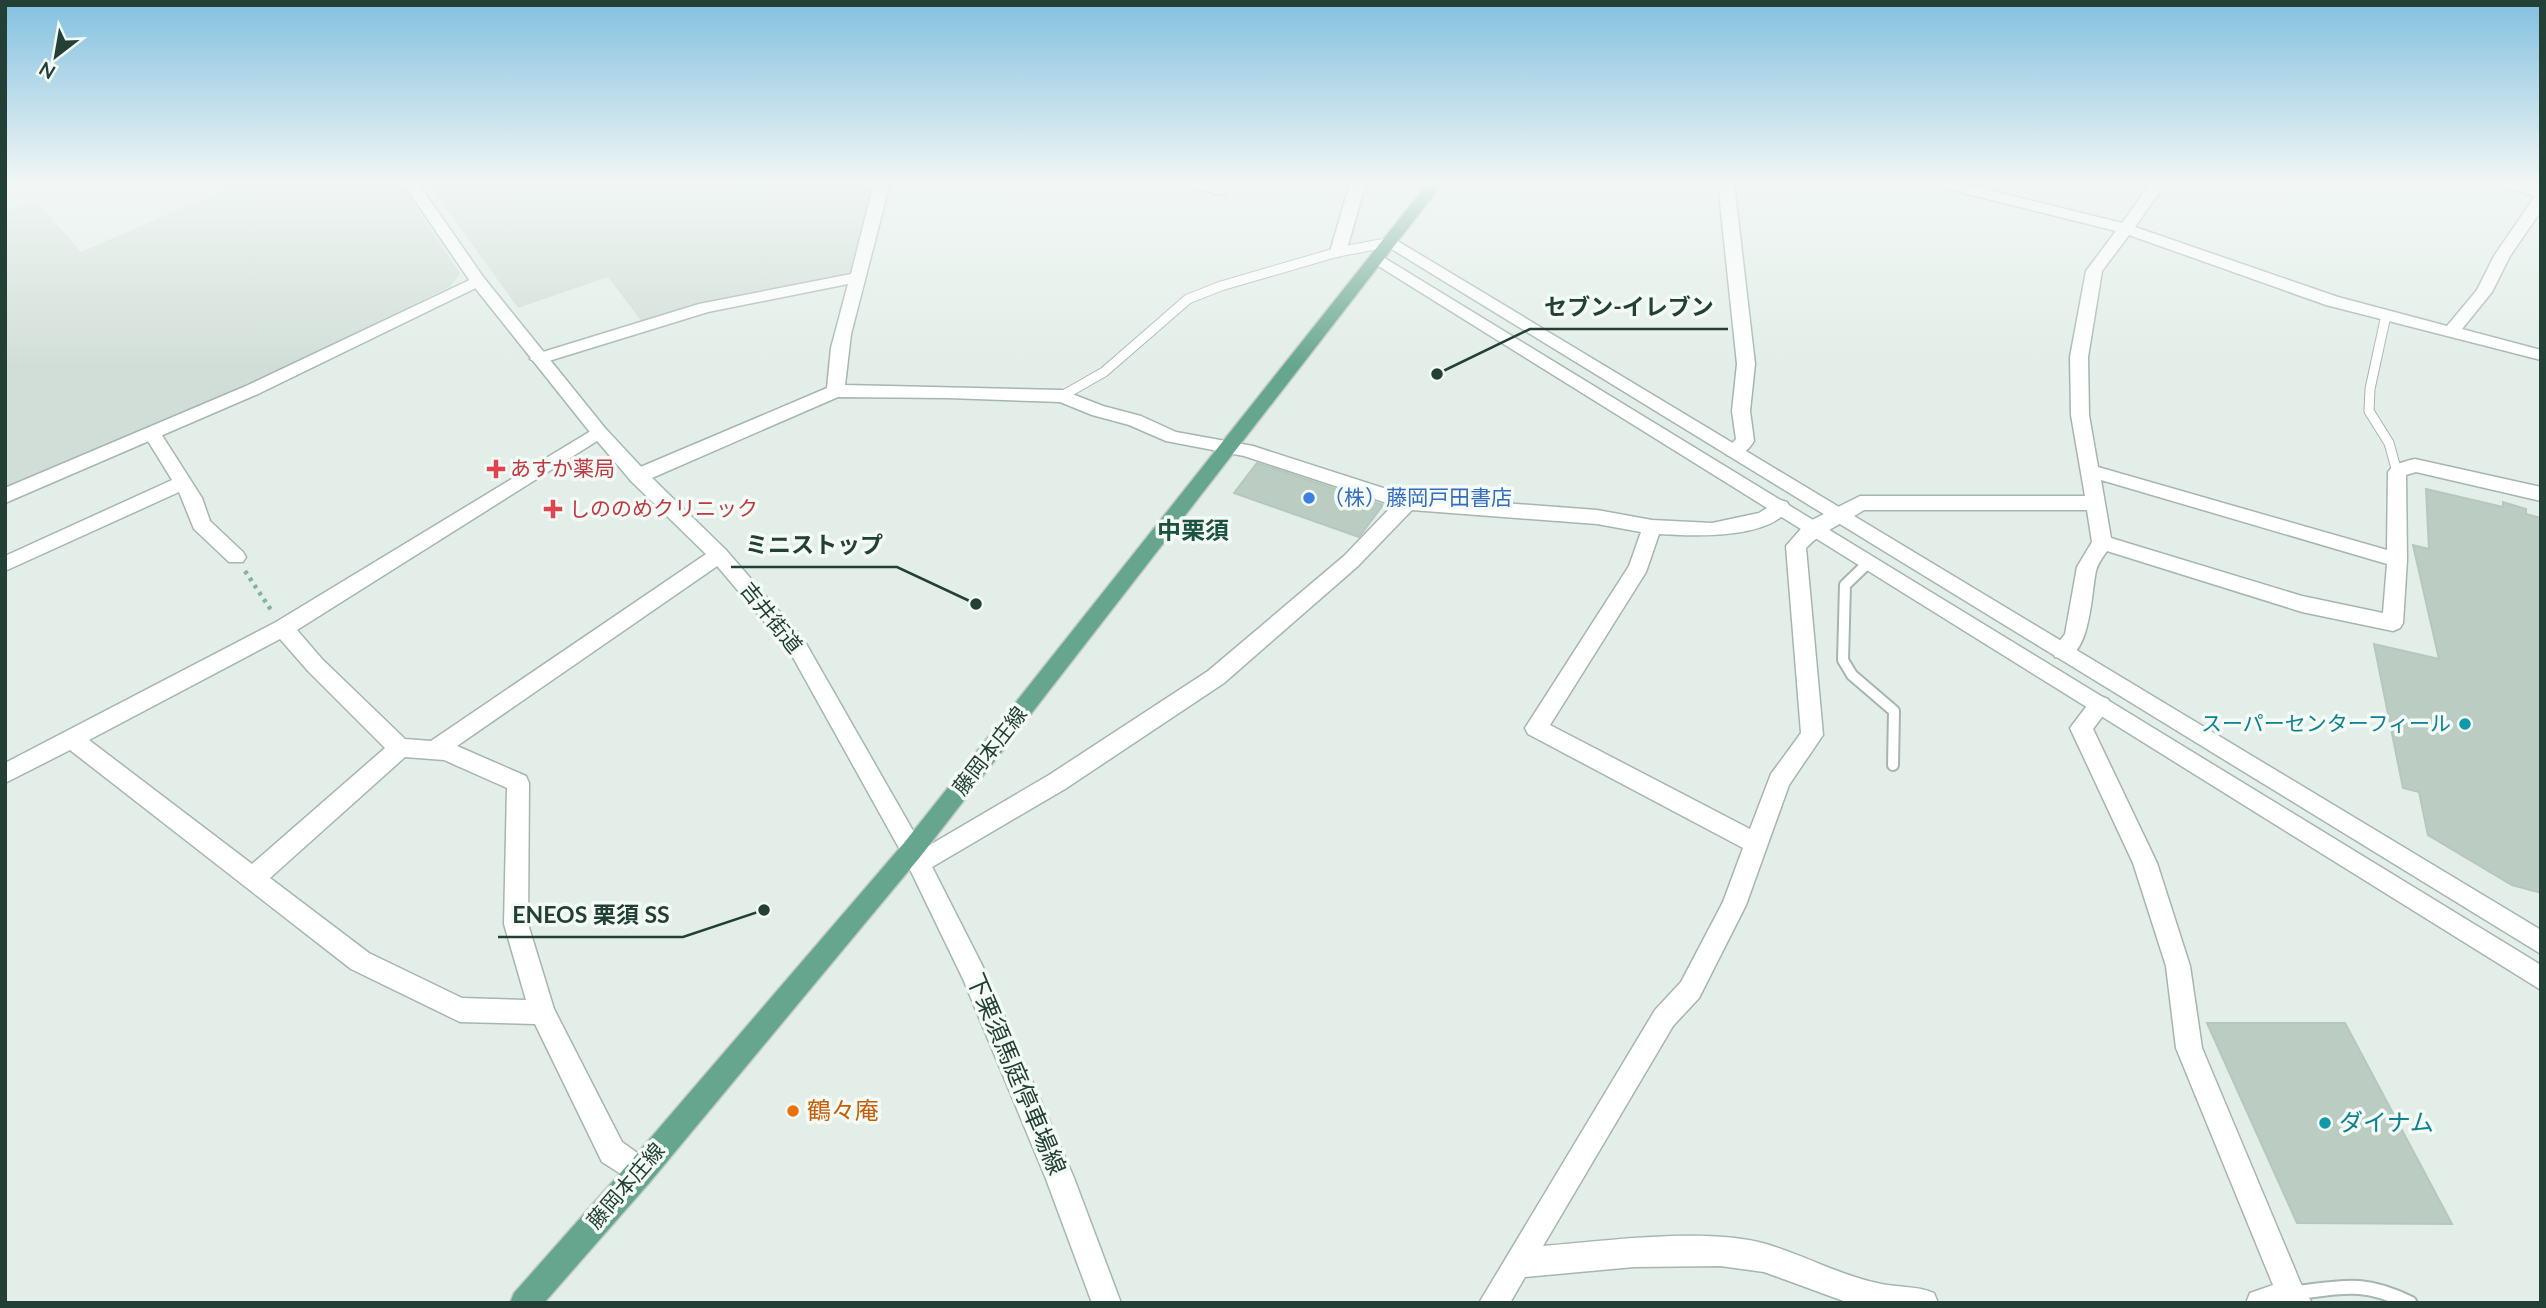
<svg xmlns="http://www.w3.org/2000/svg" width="2546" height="1308" font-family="Lato,'Noto Sans JP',sans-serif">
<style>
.built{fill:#d1ded7}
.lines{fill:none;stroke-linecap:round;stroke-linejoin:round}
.stream{stroke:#89d1d5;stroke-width:5}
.building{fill:#bbccc3;stroke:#b5c8be;stroke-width:2}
.service-far2-casing{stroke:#a5b6af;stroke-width:11}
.service-far1-casing{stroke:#a5b6af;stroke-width:14}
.service-casing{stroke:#a5b6af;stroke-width:17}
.minor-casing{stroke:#a5b6af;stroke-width:3}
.tertiary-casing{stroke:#a5b6af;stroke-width:3}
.secondary-casing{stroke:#a1baaf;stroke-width:3}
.primary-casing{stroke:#c1cac6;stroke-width:3}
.path{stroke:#82b39e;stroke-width:4.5;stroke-dasharray:3.5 5;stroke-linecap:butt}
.service-far2{stroke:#fff;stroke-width:9}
.service-far1{stroke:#fff;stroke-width:10}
.service{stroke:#fff;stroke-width:13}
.minor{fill:#fff;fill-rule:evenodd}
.tertiary{fill:#fff;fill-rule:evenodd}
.secondary{fill:#fff;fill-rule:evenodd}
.primary{fill:#66a58e;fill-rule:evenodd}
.health-dot{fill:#e0444e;stroke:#f4faf6;stroke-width:2.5}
.shop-dot{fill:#3f7fe0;stroke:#f4faf6;stroke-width:2.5}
.culture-dot{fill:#0f9aa8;stroke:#f4faf6;stroke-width:2.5}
.food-dot{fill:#e8710a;stroke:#f4faf6;stroke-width:2.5}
.labels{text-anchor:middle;stroke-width:7;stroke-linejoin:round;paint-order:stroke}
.health-label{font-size:21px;fill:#be3a42;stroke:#f4faf6;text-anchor:start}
.shop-label{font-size:21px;fill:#366cbe;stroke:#f4faf6;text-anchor:start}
.street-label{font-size:21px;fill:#224035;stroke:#f4faf6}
.culture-label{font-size:21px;fill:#0d838f;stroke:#f4faf6;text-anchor:end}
.quarter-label{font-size:24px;font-weight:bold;fill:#1c5340;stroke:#f4faf6}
.near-street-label{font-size:24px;fill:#224035;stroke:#f4faf6}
.near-food-label{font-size:24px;fill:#c56008;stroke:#f4faf6;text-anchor:start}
.near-culture-label{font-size:24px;fill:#0d838f;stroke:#f4faf6;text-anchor:start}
.leader{fill:none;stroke:#224035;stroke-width:2.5}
.callout-dot{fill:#224035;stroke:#f4faf6;stroke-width:2.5}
.callout-label{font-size:23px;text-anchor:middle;font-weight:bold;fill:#224035;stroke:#f4faf6;stroke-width:7;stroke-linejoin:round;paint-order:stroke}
</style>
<rect width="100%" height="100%" fill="#e3eee8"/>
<path class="built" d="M 241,183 L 400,183 L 460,273 L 450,287 L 248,385 L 5,488 L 5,212 L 36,201 L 81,252 Z
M 428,183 L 875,183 L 854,274 L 642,322 L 608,277 L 518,308 Z"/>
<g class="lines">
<path class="stream" d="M 747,188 L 780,183"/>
</g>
<path class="building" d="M 1257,463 L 1383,505 L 1359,537 L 1234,493 Z
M 2426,489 L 2503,507 L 2503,502 L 2526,509 L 2526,514 L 2541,518 L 2541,893 L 2512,885 L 2428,835 L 2419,792 L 2403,788 L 2374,644 L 2439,659 L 2413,545 L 2429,549 Z
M 2207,1023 L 2345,1023 L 2452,1224 L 2297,1223 Z"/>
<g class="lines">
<defs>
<path id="service-far2" d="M 2386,315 L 2370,389 L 2369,411 L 2389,443 L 2397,472
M 1062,396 L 1104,372 L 1188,299 L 1221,286 L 1338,252 L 1391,242"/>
<path id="service-far1" d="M 1869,562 L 1845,585 L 1843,660 L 1852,675 L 1894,711 L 1893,765"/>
<path id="service" d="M 2294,1293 C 2343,1287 2363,1280 2410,1303"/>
<path id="minor" d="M 874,183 L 890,183 L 851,334 L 845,385 L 1062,390 L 1103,406 L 1141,416 L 1176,432 L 1253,446 L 1408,496 L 1597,510 L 1652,520 L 1712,523 L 1759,513 L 1780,500 L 1787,502 L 1790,507 C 1770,540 1693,536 1659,534 L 1646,572 L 1550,725 L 1750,829 L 1771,774 L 1801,733 L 1786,546 L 1806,523 L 1860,496 L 2085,496 L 2071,415 L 2070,357 L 2086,271 L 2116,231 L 1936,186 L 1934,183 L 1960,183 L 2122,223 L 2151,183 L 2166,183 L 2135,227 L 2338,297 L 2447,326 L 2477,290 L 2494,256 L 2535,196 L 2501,186 L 2499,183 L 2523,183 L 2541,188 L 2541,211 L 2510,256 L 2492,292 L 2462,329 L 2541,350 L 2541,360 L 2326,305 L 2129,235 L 2102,271 L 2088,357 L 2089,415 L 2098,467 L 2387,550 L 2388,472 C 2393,464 2406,461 2415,459 L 2541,487 L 2541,501 L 2416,472 L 2406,475 L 2407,560 L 2403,623 L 2400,628 L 2393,631 L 2302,612 L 2107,551 C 2103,557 2098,563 2096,571 C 2091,592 2091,668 2055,657 L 2052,651 L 2065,634 L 2077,567 L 2092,542 L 2087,510 L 1864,510 C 1844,523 1823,530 1806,548 L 1823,735 L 1789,785 L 1746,905 L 1699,998 L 1673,1026 L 1543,1246 C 1606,1241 1706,1227 1766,1244 C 1803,1255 1839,1275 1877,1283 C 1896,1288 1916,1285 1934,1293 L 1938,1303 L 1849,1303 L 1764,1272 L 1720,1266 L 1634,1267 L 1525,1277 L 1510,1303 L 1479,1303 L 1655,1010 L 1681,982 L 1723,902 L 1743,848 L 1528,734 L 1525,728 L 1629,566 L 1641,532 L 1597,524 L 1412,510 L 1358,566 L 1224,683 L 1065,789 L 927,870 L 919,873 L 911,870 L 907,863 L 911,856 L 1049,775 L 1208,671 L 1344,556 L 1393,505 L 1244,456 L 1166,441 L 1129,425 L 1092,415 L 1060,402 L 948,398 L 838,397 L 645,481 L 631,481 L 629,476 L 631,471 L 827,388 L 831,348 L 848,284 L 708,312 L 539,364 L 530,359 L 533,355 L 699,304 L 851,274 ZM 2101,480 L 2387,564 L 2383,613 L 2302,596 L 2111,538 Z
M 1186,183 L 1232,183 L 1225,193 L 1220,195 L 1188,186 Z
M 1350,183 L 1366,183 L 1346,252 L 1338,257 L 1330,252 Z
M 1718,183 L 1734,183 L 1755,364 L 1750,411 L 1754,441 C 1748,451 1739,459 1727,455 L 1725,451 L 1736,439 L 1732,411 L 1737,364 Z
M 599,426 L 605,428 L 608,432 L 605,436 L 297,630 L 322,659 L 405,739 L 431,741 L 712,550 L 726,550 L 729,555 L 726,560 L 457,746 L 526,776 L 529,783 L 528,924 L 554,1009 L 622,1142 L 650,1162 L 654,1172 L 650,1182 L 640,1186 L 602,1162 L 535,1024 L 460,1022 L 351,969 L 70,750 L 5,783 L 5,763 L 276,622 ZM 280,639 L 308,671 L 385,748 L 252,864 L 89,740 ZM 405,757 L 444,760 L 507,788 L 504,924 L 526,1000 L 462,998 L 369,953 L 270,878 Z
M 152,427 L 158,429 L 202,498 L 210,521 L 243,552 L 246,557 L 243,562 L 229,562 L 194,529 L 179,492 L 5,571 L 5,556 L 172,480 L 143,433 Z
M 2100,696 L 2108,699 L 2111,705 L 2093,729 L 2157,863 L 2190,966 L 2202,1048 L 2301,1284 L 2312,1303 L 2246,1303 L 2250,1293 L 2273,1285 L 2176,1048 L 2166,966 L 2133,863 L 2070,728 L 2092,699 Z"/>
<path id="tertiary" d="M 1391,237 L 2541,930 L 2541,954 L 1385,245 L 1383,242 L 1385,239 Z
M 1378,254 L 2541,965 L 2541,990 L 1372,262 L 1370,259 L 1372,256 Z
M 478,276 L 484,278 L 486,281 L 484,284 L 258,394 L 5,503 L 5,488 L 246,386 Z"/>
<path id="secondary" d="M 403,183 L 418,183 L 484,278 L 605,428 L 645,471 L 726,550 L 804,640 L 920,843 L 983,967 L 1074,1178 L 1121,1303 L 1092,1303 L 1046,1179 L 963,979 L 904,857 L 790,652 L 712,560 L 631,481 L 593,436 L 472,284 Z"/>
<path id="primary" d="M 1428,183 L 1443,183 L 920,857 L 650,1182 L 544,1303 L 510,1303 L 514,1293 L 630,1162 L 904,843 Z"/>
</defs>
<use href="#service-far2" class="service-far2-casing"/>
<use href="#service-far1" class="service-far1-casing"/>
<use href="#service" class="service-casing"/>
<use href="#minor" class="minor-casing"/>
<use href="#tertiary" class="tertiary-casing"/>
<use href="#secondary" class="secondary-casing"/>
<use href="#primary" class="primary-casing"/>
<path class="path" d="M 245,571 L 273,613"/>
<use href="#service-far2" class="service-far2"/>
<use href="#service-far1" class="service-far1"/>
<use href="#service" class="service"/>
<use href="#minor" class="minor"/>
<use href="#tertiary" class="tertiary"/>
<use href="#secondary" class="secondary"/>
<use href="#primary" class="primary"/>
</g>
<linearGradient id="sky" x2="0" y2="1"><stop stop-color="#82c0e0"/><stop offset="0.5" stop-color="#f2f7f5"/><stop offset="1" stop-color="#f2f7f5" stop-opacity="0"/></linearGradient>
<rect width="2546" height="366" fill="url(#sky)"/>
<g class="health-dot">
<path d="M492.5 458.5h7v7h7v7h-7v7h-7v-7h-7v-7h7z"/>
<path d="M549.5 498.5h7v7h7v7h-7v7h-7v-7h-7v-7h7z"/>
</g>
<circle class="shop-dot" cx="1309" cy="498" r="7"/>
<g class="culture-dot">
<circle cx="2465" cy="724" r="7"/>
<circle cx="2325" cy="1123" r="7"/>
</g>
<circle class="food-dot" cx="793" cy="1111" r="7"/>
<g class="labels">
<g class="health-label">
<text x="510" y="476">あすか薬局</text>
<text x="569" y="516">しののめクリニック</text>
</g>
<g class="shop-label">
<text x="1323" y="505">（株）藤岡戸田書店</text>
</g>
<g class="street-label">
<text transform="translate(771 618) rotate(51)" y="7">吉井街道</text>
<text transform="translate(990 751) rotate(-52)" y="7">藤岡本庄線</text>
<text transform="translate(626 1186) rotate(-49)" y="7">藤岡本庄線</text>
</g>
<g class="culture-label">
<text x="2451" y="731">スーパーセンターフィール</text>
</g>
<g class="quarter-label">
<text x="1193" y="539">中栗須</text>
</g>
<g class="near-street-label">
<text transform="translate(1016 1074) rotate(67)" y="8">下栗須馬庭停車場線</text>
</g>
<g class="near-food-label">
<text x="807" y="1119">鶴々庵</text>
</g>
<g class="near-culture-label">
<text x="2339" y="1131">ダイナム</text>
</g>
</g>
<path class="leader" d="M1437 374L1530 329H1728M976 604L897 567H731M764 910L683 937H498"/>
<g class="callout-dot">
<circle cx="1437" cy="374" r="7"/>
<circle cx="976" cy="604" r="7"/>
<circle cx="764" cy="910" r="7"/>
</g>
<g class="callout-label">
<text x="1629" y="315">セブン-イレブン</text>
<text x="814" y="553">ミニストップ</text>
<text x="591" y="923">ENEOS 栗須 SS</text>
</g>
<rect width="2546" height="1308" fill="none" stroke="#224035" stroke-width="14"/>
<g transform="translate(56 56) rotate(211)" stroke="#f4faf6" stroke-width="5" paint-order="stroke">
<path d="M0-5L12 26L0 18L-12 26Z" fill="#224035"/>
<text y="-10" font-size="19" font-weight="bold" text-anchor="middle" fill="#224035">N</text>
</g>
</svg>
